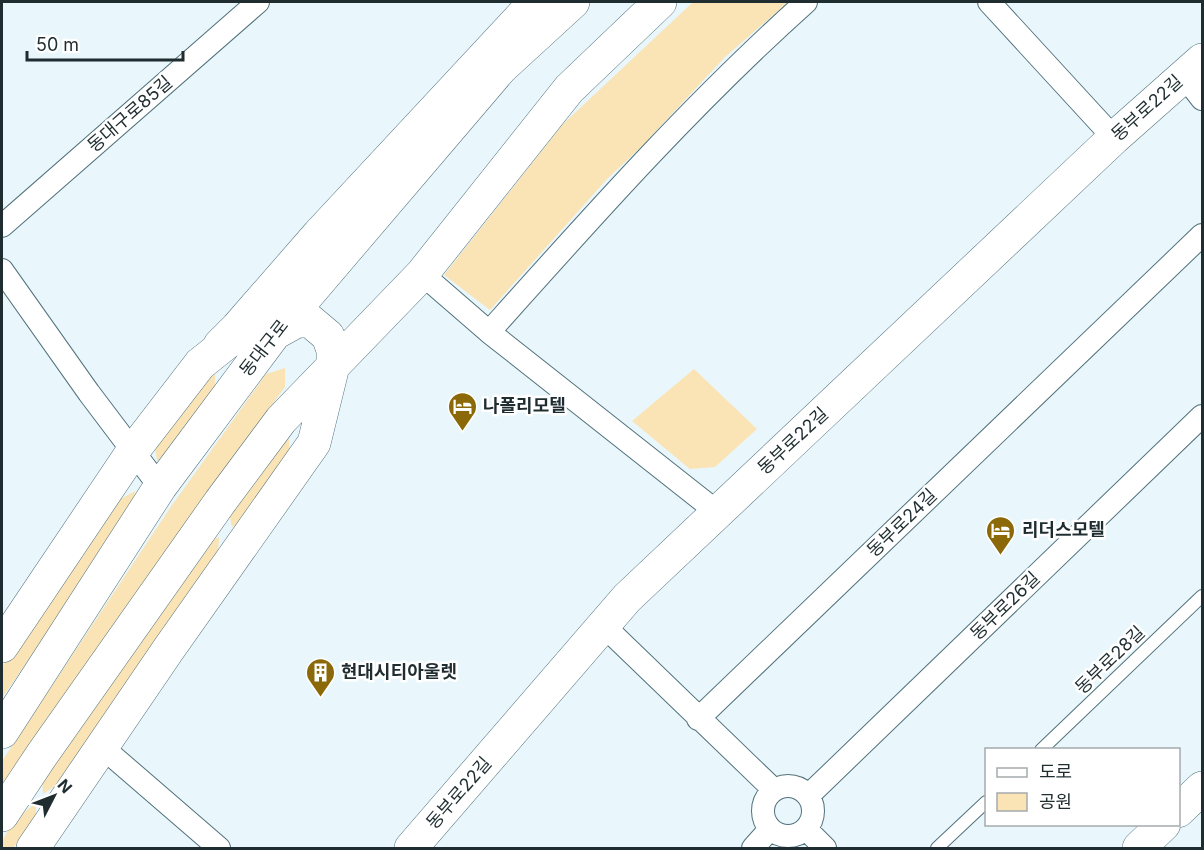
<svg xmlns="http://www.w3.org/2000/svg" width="1204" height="850" font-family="Inter,'Noto Sans KR',sans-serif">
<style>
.green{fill:#fae3b4}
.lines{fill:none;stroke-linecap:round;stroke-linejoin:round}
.service-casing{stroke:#51727b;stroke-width:14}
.minor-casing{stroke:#51727b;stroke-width:24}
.secondary-casing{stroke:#51727b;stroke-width:34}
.service{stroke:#fff;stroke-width:12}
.minor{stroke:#fff;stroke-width:22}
.secondary{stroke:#fff;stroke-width:33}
.labels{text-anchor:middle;stroke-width:5;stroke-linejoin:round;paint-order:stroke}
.street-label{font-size:18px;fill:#1f2d31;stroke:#fff}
.poi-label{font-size:18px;font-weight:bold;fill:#1f2d31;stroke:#fff;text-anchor:start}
</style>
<rect width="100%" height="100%" fill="#e9f7fc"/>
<path class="green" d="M 693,2 L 788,2 L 725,57 L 641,147 L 607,179 L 490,310 L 444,275 L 563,124 Z
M 285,368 L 285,387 L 185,523 L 2,792 L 2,761 L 170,508 L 266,374 Z
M 694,369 L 757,429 L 715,467 L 690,469 L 632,421 Z
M 215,374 L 215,391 L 169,454 L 157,461 L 155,447 L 201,383 Z
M 289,439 L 290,456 L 244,520 L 232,527 L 229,513 L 276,448 Z
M 135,491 L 134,507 L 2,698 L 2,667 L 117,501 Z
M 219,537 L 218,553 L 55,786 L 43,794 L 42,780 L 201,546 Z
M 36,803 L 36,817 L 13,848 L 2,848 C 1,833 24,811 36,803 Z"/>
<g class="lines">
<defs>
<path id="service" d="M 1041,750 L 1202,596
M 937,848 L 986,802"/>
<path id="minor" d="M 989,2 L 1114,138
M 1184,76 L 1202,99
M 2,226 L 258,2
M 2,270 L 89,393 L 160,487
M 422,274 L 489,332 L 717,512
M 489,332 C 591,218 692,104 806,2
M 603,625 L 774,790
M 698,719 L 1202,235
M 102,747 L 219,848
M763 811a25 25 0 1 1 50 0a25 25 0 1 1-50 0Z
M 808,796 L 1202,416
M 807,830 L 825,848
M 753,848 L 770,829"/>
<path id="secondary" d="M 220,345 L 237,328 L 319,234 L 535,2
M 2,646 L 133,451 L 200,364 L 230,340 L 275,333 L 295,322 L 309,320 L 328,336 L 333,350 L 333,366 L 314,443 L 168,650 L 33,848
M 2,732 L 160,487 L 275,333 L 501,68 L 573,2
M 1178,811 L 1202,788
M 2,815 L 41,756 L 220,502 L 281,420 L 422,274 L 569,89 L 660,2
M 411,848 L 627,598 L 1114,138 L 1202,60
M 1139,848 L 1164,824"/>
</defs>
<use href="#service" class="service-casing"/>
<use href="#minor" class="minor-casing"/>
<use href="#secondary" class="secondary-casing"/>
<use href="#service" class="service"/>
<use href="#minor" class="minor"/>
<use href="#secondary" class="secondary"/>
</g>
<defs>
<symbol id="hotel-pin" viewBox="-11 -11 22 30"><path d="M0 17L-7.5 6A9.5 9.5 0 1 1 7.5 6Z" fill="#8b6808" stroke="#fff"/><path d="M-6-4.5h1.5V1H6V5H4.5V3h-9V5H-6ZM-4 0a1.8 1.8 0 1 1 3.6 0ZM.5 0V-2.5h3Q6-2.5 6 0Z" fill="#fff"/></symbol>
<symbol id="building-pin" viewBox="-11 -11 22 30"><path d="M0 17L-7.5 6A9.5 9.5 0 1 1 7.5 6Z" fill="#8b6808" stroke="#fff"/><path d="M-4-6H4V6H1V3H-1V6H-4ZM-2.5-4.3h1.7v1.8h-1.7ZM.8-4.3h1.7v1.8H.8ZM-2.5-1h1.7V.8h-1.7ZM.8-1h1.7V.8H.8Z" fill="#fff"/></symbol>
</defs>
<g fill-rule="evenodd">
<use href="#hotel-pin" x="446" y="390" width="33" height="45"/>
<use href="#hotel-pin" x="984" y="514" width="33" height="45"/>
<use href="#building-pin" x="304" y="656" width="33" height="45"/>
</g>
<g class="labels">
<g class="street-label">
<text transform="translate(1147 108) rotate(-42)" y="6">동부로22길</text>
<text transform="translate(130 114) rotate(-41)" y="6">동대구로85길</text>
<text transform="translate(264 348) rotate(-52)" y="6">동대구로</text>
<text transform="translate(793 441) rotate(-43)" y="6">동부로22길</text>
<text transform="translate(902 523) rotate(-44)" y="6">동부로24길</text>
<text transform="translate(1005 606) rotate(-44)" y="6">동부로26길</text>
<text transform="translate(1110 660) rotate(-44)" y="6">동부로28길</text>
<text transform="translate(459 793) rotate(-49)" y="6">동부로22길</text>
</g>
<g class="poi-label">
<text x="483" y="412">나폴리모텔</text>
<text x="1022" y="536">리더스모텔</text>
<text x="341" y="678">현대시티아울렛</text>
</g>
</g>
<rect width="1204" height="850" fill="none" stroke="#1f2d31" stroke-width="6"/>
<rect x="985" y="748" width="195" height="78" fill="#ffffff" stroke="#a5abad" stroke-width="1.5"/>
<rect x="997" y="768" width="30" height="9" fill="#ffffff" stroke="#a5abad" stroke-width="1.5"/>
<text x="1039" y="778" font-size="18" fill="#1f2d31">도로</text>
<rect x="997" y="793" width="30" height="18" fill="#fae3b4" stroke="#a5abad" stroke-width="1.5"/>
<text x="1039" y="808" font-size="18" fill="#1f2d31">공원</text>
<g transform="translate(54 796) rotate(48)" stroke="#ffffff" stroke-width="4.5" paint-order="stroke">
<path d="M0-4.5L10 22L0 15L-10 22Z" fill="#1f2d31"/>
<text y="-9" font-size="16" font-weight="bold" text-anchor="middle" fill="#1f2d31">N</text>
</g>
<path d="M27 51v9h156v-9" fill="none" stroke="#1f2d31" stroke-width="3"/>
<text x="36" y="51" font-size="18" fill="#1f2d31" stroke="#ffffff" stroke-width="4.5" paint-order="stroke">50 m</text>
</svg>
